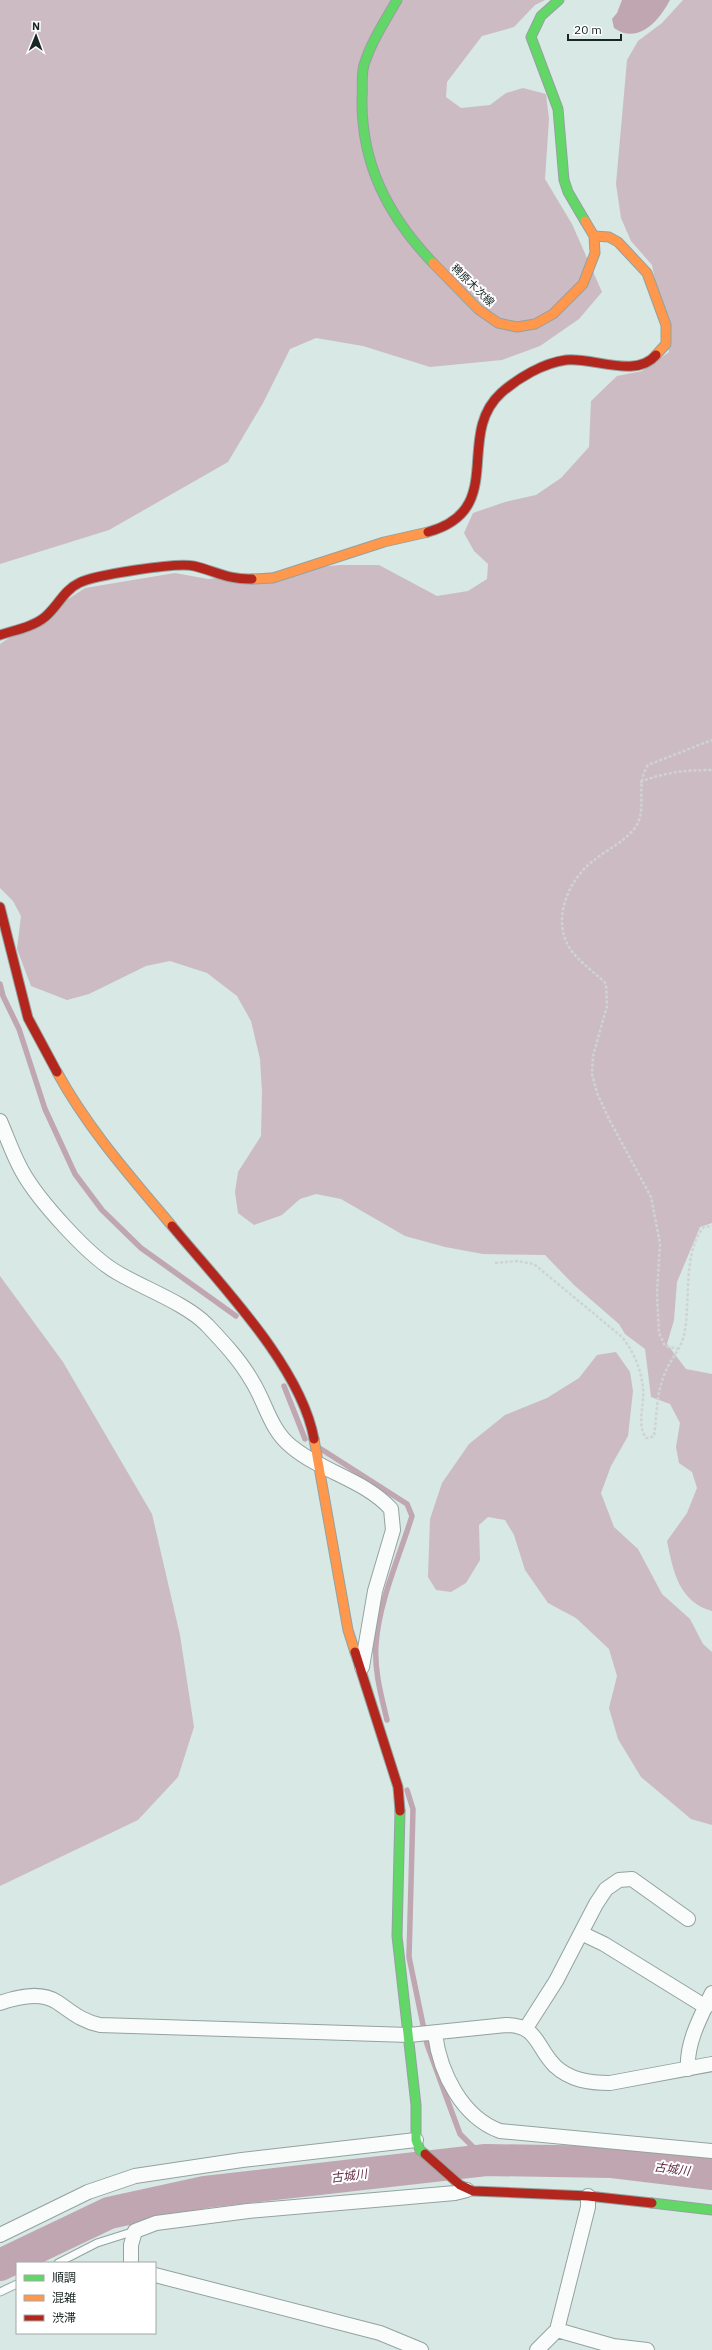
<svg xmlns="http://www.w3.org/2000/svg" width="712" height="2350" font-family="'IBM Plex Sans','Noto Sans JP',sans-serif">
<style>
.forest{fill:#ccbbc3}
.water{fill:#c0a6b0}
.lines{fill:none;stroke-linecap:round;stroke-linejoin:round}
.stream{stroke:#c0a6b0;stroke-width:5.5}
.river{stroke:#c0a6b0;stroke-width:32}
.lane-casing{stroke:#94a29f;stroke-width:9}
.street-casing{stroke:#94a29f;stroke-width:16}
.fast-casing{stroke:#94a29f;stroke-width:11}
.slow-casing{stroke:#94a29f;stroke-width:11}
.jam-casing{stroke:#94a29f;stroke-width:11}
.path{stroke:#ced4d2;stroke-width:2.5;stroke-dasharray:3 2;stroke-linecap:butt}
.lane{stroke:#f9fcfb;stroke-width:7}
.street{stroke:#f9fcfb;stroke-width:14}
.fast{stroke:#63d668;stroke-width:9}
.slow{stroke:#ff974d;stroke-width:9}
.jam{stroke:#b3261e;stroke-width:9}
.labels{text-anchor:middle;stroke-width:4;stroke-linejoin:round;paint-order:stroke}
.street-label{font-size:11px;fill:#1a2624;stroke:#fff}
.water-label{font-size:12px;font-style:italic;fill:#632a43;stroke:#fff}
</style>
<rect width="100%" height="100%" fill="#d7e8e5"/>
<path class="forest" d="M 0,0 L 545,0 L 535,5 L 514,27 L 482,36 L 447,82 L 446,97 L 461,108 L 490,105 L 506,93 L 523,88 L 546,94 L 549,119 L 545,179 L 572,224 L 602,292 L 579,319 L 540,346 L 502,360 L 430,367 L 363,346 L 316,338 L 290,349 L 263,403 L 228,462 L 109,530 L 0,564 Z
M 683,0 L 712,0 L 712,1223 L 700,1227 L 677,1282 L 674,1320 L 667,1344 L 686,1369 L 712,1374 L 712,1611 C 679,1602 673,1571 667,1541 L 687,1513 L 697,1488 L 692,1472 L 679,1463 L 676,1447 L 680,1423 L 670,1404 L 651,1397 L 645,1349 L 625,1334 L 619,1324 L 574,1285 L 545,1255 L 483,1254 L 445,1247 L 405,1236 L 341,1199 L 316,1194 L 300,1199 L 282,1215 L 254,1225 L 238,1213 L 235,1192 L 238,1172 L 261,1136 L 262,1092 L 260,1059 L 251,1021 L 237,996 L 207,973 L 170,961 L 146,966 L 89,994 L 67,1000 L 31,986 L 17,949 L 21,916 L 13,901 L 0,888 L 0,644 L 85,588 L 175,573 L 208,579 L 339,565 L 379,565 L 437,596 L 468,591 L 487,579 L 488,564 L 474,551 L 464,533 L 473,513 L 505,502 L 536,495 L 561,478 L 589,447 L 591,401 L 617,376 L 642,371 L 669,352 L 652,265 L 631,241 L 621,218 L 616,184 L 627,60 L 638,41 L 662,23 Z
M 0,1276 L 63,1362 L 152,1514 L 180,1635 L 194,1727 L 178,1777 L 138,1820 L 0,1886 Z
M 616,1352 L 630,1372 L 633,1391 L 628,1436 L 611,1466 L 601,1493 L 614,1527 L 638,1549 L 662,1594 L 690,1619 L 703,1644 L 712,1652 L 712,1825 L 691,1819 L 641,1777 L 618,1739 L 609,1708 L 617,1676 L 609,1649 L 576,1618 L 548,1603 L 525,1570 L 514,1535 L 505,1520 L 488,1517 L 479,1525 L 480,1560 L 466,1583 L 451,1592 L 436,1590 L 428,1577 L 430,1519 L 442,1483 L 469,1444 L 505,1415 L 547,1398 L 579,1378 L 597,1355 Z"/>
<path class="water" d="M 622,0 L 670,0 C 659,21 638,45 614,28 L 612,19 L 617,13 Z"/>
<g class="lines">
<path class="stream" d="M 0,984 L 3,996 L 19,1029 L 45,1109 L 75,1174 L 102,1210 L 141,1248 L 236,1316
M 284,1386 L 305,1439
M 321,1449 L 407,1504 L 412,1516 C 399,1558 379,1601 376,1644 C 374,1670 381,1695 387,1720
M 407,1790 L 413,1809 L 409,1957 L 427,2044 L 447,2099 L 460,2134 L 486,2160"/>
<path class="river" d="M 0,2265 L 109,2213 L 205,2192 L 486,2160 L 612,2162 L 712,2174"/>
<defs>
<path id="lane" d="M 58,2263 L 97,2243 L 135,2231
M 0,2292 L 17,2284"/>
<path id="street" d="M 0,1121 C 7,1137 13,1155 22,1171 C 38,1200 89,1257 118,1273 C 143,1288 187,1304 207,1325 C 223,1342 240,1360 252,1381 C 266,1403 270,1430 292,1447 C 322,1472 365,1480 391,1509 L 393,1530 L 375,1591 L 362,1667
M 581,1933 L 604,1944 L 706,2007
M 0,2003 C 17,1997 40,1991 57,2002 C 72,2012 81,2021 100,2025 L 409,2035 L 506,2025 C 538,2025 536,2047 555,2066 C 570,2080 589,2083 610,2083 L 712,2064
M 526,2028 L 556,1981 L 596,1904 L 606,1889 L 619,1880 L 632,1879 L 688,1919
M 435,2034 C 440,2073 462,2117 500,2131 L 712,2151
M 688,2069 C 686,2043 701,2016 712,1993
M 0,2235 L 88,2192 L 135,2176 L 242,2160 L 416,2140
M 131,2263 L 131,2245 L 135,2231 L 156,2223 L 248,2211 L 455,2193 L 467,2190
M 155,2275 L 380,2333 L 421,2350
M 557,2330 L 613,2346 L 647,2350
M 537,2350 L 557,2330 L 588,2207 L 588,2196"/>
<path id="fast" d="M 397,0 C 385,21 371,42 364,65 C 361,74 363,88 362,98 C 361,164 388,216 433,263
M 559,0 L 541,16 L 531,37 L 558,109 L 564,180 L 568,192 L 585,221
M 400,1811 L 397,1936 L 416,2105 L 416,2140 L 420,2150 L 425,2154
M 652,2203 L 712,2210"/>
<path id="slow" d="M 594,236 L 609,237 L 618,242 L 647,273 L 666,325 L 666,344 L 656,355
M 433,263 L 478,309 L 498,323 L 517,327 L 535,324 L 553,314 L 583,284 L 595,253 L 594,236 L 585,221
M 252,579 L 273,578 L 384,542 L 428,532
M 57,1072 C 88,1129 131,1177 172,1226
M 314,1439 L 348,1630 L 355,1652"/>
<path id="jam" d="M 428,532 C 508,510 454,436 501,393 C 518,378 543,363 566,360 C 593,357 636,379 656,355
M 0,635 C 15,630 33,627 45,617 C 58,606 64,590 79,583 C 94,575 177,562 194,566 C 215,571 229,580 252,579
M 0,907 L 28,1018 L 57,1072
M 172,1226 C 219,1283 301,1366 314,1439
M 355,1652 L 398,1787 L 400,1811
M 425,2154 L 460,2185 L 473,2191 L 588,2196 L 652,2203"/>
</defs>
<use href="#lane" class="lane-casing"/>
<use href="#street" class="street-casing"/>
<use href="#fast" class="fast-casing"/>
<use href="#slow" class="slow-casing"/>
<use href="#jam" class="jam-casing"/>
<path class="path" d="M 640,782 C 666,772 685,770 712,770
M 495,1263 L 517,1261 L 534,1264 L 622,1337 C 634,1352 641,1369 643,1388 C 645,1404 636,1424 646,1438 L 649,1438 L 654,1436 C 657,1415 656,1393 665,1373 C 670,1360 681,1349 684,1335 C 691,1306 682,1251 704,1227 L 712,1226
M 679,1349 L 665,1346 L 659,1333 L 657,1293 L 660,1243 L 651,1197 L 610,1121 L 597,1093 L 592,1074 L 593,1056 L 607,1006 L 606,984 C 595,972 581,964 571,950 C 551,922 567,881 593,861 C 606,850 623,843 634,829 C 649,811 634,785 648,765 L 712,740"/>
<use href="#lane" class="lane"/>
<use href="#street" class="street"/>
<use href="#fast" class="fast"/>
<use href="#slow" class="slow"/>
<use href="#jam" class="jam"/>
</g>
<g class="labels">
<g class="street-label">
<text transform="translate(473 285) rotate(44)" y="4">稗原木次線</text>
</g>
<g class="water-label">
<text transform="translate(672 2169) rotate(7)" y="4">古城川</text>
<text transform="translate(349 2176) rotate(-7)" y="4">古城川</text>
</g>
</g>
<rect x="16" y="2262" width="140" height="72" fill="#ffffff" stroke="#a3a8a7"/>
<rect x="24" y="2275" width="20" height="6" fill="#63d668" stroke="#a3a8a7"/>
<text x="52" y="2282" font-size="12" fill="#1a2624">順調</text>
<rect x="24" y="2295" width="20" height="6" fill="#ff974d" stroke="#a3a8a7"/>
<text x="52" y="2302" font-size="12" fill="#1a2624">混雑</text>
<rect x="24" y="2315" width="20" height="6" fill="#b3261e" stroke="#a3a8a7"/>
<text x="52" y="2322" font-size="12" fill="#1a2624">渋滞</text>
<g transform="translate(36 36) rotate(1)" stroke="#ffffff" stroke-width="3" paint-order="stroke">
<path d="M0-3L7 15L0 10L-7 15Z" fill="#1a2624"/>
<text y="-6" font-size="11" font-weight="bold" text-anchor="middle" fill="#1a2624">N</text>
</g>
<path d="M568 34v6h53v-6" fill="none" stroke="#1a2624" stroke-width="2"/>
<text x="574" y="34" font-size="12" fill="#1a2624" stroke="#ffffff" stroke-width="3" paint-order="stroke">20 m</text>
</svg>
